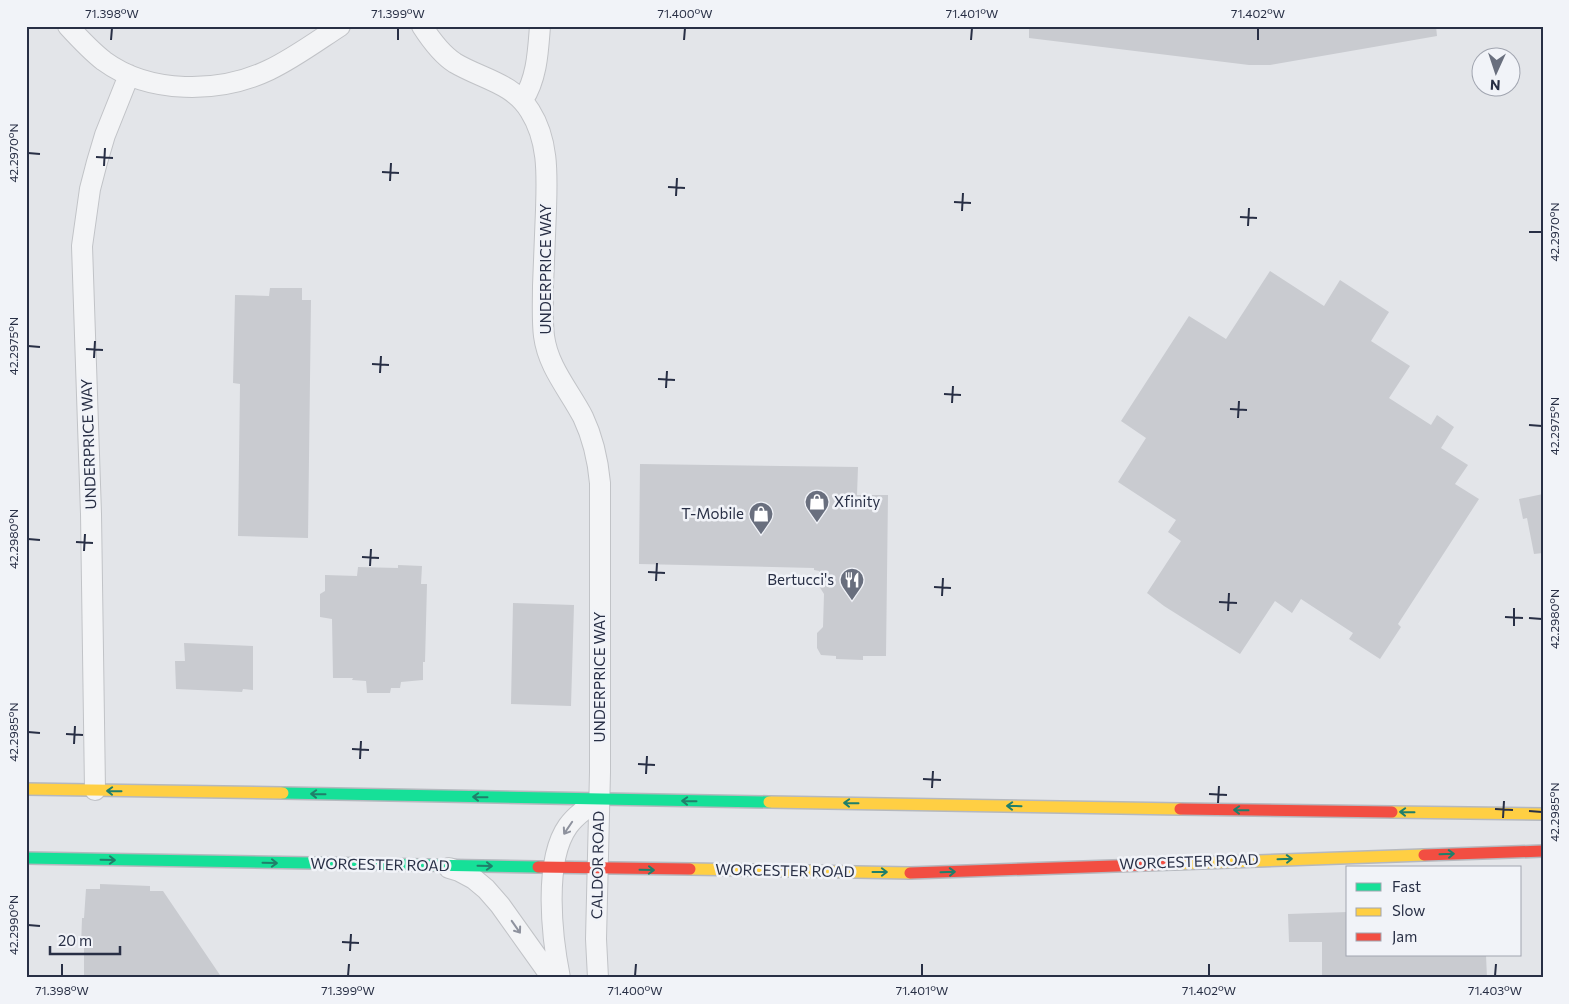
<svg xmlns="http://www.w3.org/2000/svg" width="1569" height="1004" font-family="Commissioner,sans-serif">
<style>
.building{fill:#c9cbd0}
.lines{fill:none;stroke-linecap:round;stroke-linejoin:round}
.street-casing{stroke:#c1c3c7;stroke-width:22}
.fast-casing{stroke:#b5b8be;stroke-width:14}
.slow-casing{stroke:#b5b8be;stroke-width:14}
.jam-casing{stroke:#b5b8be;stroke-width:14}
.street{stroke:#f3f4f6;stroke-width:20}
.fast{stroke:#16e098;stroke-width:11}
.slow{stroke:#ffcf43;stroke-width:11}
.jam{stroke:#f24e42;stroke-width:11}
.oneway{stroke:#207f6a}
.oneway2{stroke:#8e929e}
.ticks{fill:none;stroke:#282f45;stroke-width:2}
.labels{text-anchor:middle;stroke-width:5;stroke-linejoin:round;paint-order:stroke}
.street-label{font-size:15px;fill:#282f45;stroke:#f1f3f8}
.poi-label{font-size:15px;fill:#282f45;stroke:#f1f3f8;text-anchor:end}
.neatline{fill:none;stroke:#282f45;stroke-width:2}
.ticks-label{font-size:12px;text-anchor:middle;fill:#282f45}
</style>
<rect width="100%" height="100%" fill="#e3e5e9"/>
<path class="building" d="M 1029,26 L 1436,26 L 1437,36 L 1270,65 L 1249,65 L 1029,38 Z
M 1270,271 L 1324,306 L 1340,280 L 1389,312 L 1371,341 L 1410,366 L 1389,398 L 1431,425 L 1437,415 L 1454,427 L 1441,448 L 1468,465 L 1455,484 L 1479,499 L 1398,624 L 1401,627 L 1380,659 L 1349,639 L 1353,633 L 1301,599 L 1292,613 L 1275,601 L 1240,654 L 1164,606 L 1147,593 L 1181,541 L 1168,532 L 1176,520 L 1118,482 L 1146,438 L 1121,421 L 1189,316 L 1226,339 Z
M 270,288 L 302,288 L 302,300 L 311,300 L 308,538 L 238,536 L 240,384 L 233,383 L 235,295 L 269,296 Z
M 640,464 L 858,467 L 857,495 L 888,495 L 886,656 L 863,656 L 863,660 L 836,659 L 836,656 L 821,655 L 817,648 L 817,633 L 823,627 L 824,594 L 819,586 L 819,571 L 814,570 L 814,568 L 639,564 Z
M 1543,494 L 1543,553 L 1534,554 L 1527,518 L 1523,519 L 1519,499 Z
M 398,565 L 422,566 L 421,584 L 427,584 L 425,662 L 423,662 L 423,680 L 401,682 L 400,688 L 391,688 L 390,693 L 367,693 L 366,681 L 352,680 L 353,678 L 333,678 L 332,619 L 320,617 L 320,594 L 325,591 L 325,575 L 357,576 L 358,567 L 398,568 Z
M 513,603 L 574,605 L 571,706 L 511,704 Z
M 184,643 L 253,646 L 253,690 L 243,689 L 242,692 L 176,689 L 175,661 L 185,661 Z
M 100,884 L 150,886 L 150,891 L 163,891 L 222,978 L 84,978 L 84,947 L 81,947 L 82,918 L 84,918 L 86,889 L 100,889 Z
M 1348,912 L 1348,955 L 1486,955 L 1487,978 L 1322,978 L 1322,942 L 1289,942 L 1288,914 Z"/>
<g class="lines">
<defs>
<path id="street" d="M 68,26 C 79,38 91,51 104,61 C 149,94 219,94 269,70 C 294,58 317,41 340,26
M 422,26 C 431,40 441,54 455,63 C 482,79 513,83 530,111 C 549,141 547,176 546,210 C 545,236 544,261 543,286 C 543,303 542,320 544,336 C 548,367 569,390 583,417 C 593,438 598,461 600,483 L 600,772 L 596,939 L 598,978
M 523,100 C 537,78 538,52 540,26
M 95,790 L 91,514 L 82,246 L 90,189 L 97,162 L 105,135 L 129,75
M 449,868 L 459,871 L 474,879 L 486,889 L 500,905 L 552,978
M 560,978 C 552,938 543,861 568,826 C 576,815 588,807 600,799"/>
<path id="fast" d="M 283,793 L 769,802
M 26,858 L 538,867"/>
<path id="slow" d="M 26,789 L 283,793
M 769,802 L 1180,809
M 1392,812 L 1543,814
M 1173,864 L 1424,855
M 690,869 L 910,873"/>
<path id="jam" d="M 1180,809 L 1392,812
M 1424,855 L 1543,851
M 538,867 L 690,869
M 910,873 L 1173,864"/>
</defs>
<use href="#street" class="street-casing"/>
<use href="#fast" class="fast-casing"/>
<use href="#slow" class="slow-casing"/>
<use href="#jam" class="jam-casing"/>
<use href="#street" class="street"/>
<use href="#fast" class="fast"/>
<use href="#slow" class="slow"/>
<use href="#jam" class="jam"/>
</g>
<defs><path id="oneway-shaft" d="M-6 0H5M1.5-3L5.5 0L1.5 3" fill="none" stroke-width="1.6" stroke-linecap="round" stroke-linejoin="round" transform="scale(1.25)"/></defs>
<g class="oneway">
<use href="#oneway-shaft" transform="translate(114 791) rotate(-179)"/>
<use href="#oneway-shaft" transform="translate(318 794) rotate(-179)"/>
<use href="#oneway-shaft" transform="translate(480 797) rotate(-179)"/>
<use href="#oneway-shaft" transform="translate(689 801) rotate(-179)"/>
<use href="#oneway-shaft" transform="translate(851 803) rotate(-179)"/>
<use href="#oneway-shaft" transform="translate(1014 806) rotate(-179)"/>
<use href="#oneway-shaft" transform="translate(1241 810) rotate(-179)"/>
<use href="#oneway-shaft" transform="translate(1407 812) rotate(-179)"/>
<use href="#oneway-shaft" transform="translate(1447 854) rotate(-2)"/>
<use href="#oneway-shaft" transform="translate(1285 859) rotate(-2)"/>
<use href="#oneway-shaft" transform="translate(108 860) rotate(1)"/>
<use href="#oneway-shaft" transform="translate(270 863) rotate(1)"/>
<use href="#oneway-shaft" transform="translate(485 866) rotate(1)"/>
<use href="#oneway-shaft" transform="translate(647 870) rotate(1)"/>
<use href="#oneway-shaft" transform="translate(880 872)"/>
<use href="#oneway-shaft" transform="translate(948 872) rotate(-2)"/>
</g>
<g class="oneway2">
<use href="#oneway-shaft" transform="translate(568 828) rotate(124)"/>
<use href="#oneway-shaft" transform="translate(516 927) rotate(55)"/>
</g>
<path class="ticks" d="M 111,40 L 112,28M 398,40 L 398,28M 684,40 L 685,28M 971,40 L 972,28M 1258,40 L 1258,28M 28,153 L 40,154M 96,157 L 113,158M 104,166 L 105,148M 382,172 L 399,173M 390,181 L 391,163M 668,187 L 685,188M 676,196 L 677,178M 954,202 L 971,203M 962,211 L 963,193M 1240,217 L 1257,218M 1248,226 L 1249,208M 1529,232 L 1542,232M 28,346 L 40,347M 86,349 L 103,350M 94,358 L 95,341M 372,364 L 389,365M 380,373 L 381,356M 658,379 L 675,380M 666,388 L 667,371M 944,394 L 961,395M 952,403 L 953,386M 1230,409 L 1247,410M 1238,418 L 1239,401M 1529,425 L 1542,426M 28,539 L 40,540M 76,542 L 93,543M 84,551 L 85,534M 362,557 L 379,558M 370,566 L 371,549M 648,572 L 665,573M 656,581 L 657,563M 934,587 L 951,588M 942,596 L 943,578M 1219,602 L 1237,603M 1228,611 L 1229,593M 1505,617 L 1523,618M 1529,618 L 1542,619M 1514,626 L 1514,608M 28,732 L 40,733M 66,734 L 83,735M 74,744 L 75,726M 352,749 L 369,750M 360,759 L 361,741M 638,764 L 655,765M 646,774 L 647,756M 923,779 L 941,780M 932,788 L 933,771M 1209,794 L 1227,795M 1218,803 L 1219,786M 1495,809 L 1513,810M 1529,811 L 1542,812M 1503,818 L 1504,801M 28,925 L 40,926M 342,942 L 359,943M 350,951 L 351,934M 62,976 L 62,964M 348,976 L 349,964M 635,976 L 636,964M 922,976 L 922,964M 1209,976 L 1209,964M 1495,976 L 1496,964"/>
<defs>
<symbol id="shop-pin" viewBox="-11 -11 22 30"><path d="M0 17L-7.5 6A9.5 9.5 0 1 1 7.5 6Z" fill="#696f7e" stroke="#f1f3f8"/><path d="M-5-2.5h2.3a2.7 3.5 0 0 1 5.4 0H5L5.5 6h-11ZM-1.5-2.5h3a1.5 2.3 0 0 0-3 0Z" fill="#fff"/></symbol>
<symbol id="restaurant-pin" viewBox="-11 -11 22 30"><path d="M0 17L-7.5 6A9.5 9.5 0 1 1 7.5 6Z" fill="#696f7e" stroke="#f1f3f8"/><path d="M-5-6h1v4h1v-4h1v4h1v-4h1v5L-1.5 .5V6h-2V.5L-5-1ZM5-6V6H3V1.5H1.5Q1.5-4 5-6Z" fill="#fff"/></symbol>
</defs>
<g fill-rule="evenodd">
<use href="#shop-pin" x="803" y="488" width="28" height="38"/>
<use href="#shop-pin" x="747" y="500" width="28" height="38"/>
<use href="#restaurant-pin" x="838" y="566" width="28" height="38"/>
</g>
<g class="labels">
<g class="street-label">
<text transform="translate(546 269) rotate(-90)" y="5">UNDERPRICE WAY</text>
<text transform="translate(89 444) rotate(-92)" y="5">UNDERPRICE WAY</text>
<text transform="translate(600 677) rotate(-90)" y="5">UNDERPRICE WAY</text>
<text transform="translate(1189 862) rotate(-2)" y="5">WORCESTER ROAD</text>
<text transform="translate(380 865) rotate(1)" y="5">WORCESTER ROAD</text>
<text transform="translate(598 865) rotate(-89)" y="5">CALDOR ROAD</text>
<text transform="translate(785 871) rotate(1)" y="5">WORCESTER ROAD</text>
</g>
<g class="poi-label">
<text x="834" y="507" text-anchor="start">Xfinity</text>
<text x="744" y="519">T-Mobile</text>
<text x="834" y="585">Bertucci's</text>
</g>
</g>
<rect width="1569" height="1004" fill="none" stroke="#f1f3f8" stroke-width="55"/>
<rect x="1346" y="866" width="175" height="90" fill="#f1f3f8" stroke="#a1a5b0"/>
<rect x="1356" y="883" width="25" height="8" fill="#16e098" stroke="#a1a5b0"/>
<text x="1392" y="892" font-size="15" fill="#282f45">Fast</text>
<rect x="1356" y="908" width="25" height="8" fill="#ffcf43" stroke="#a1a5b0"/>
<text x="1392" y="916" font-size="15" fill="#282f45">Slow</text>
<rect x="1356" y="933" width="25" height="8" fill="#f24e42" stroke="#a1a5b0"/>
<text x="1392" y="942" font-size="15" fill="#282f45">Jam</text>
<g transform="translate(1496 72) rotate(183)"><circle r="24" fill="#f1f3f8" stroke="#a1a5b0"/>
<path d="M0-4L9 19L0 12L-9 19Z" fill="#696f7e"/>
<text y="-8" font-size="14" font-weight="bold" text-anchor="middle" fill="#282f45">N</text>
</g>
<path d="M50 946v8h70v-8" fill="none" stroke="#282f45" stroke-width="2.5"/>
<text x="58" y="946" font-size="15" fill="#282f45" stroke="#f1f3f8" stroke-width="4" paint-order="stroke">20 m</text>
<rect x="28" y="28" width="1514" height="948" class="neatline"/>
<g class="ticks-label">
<text x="112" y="18">71.398°W</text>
<text x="398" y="18">71.399°W</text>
<text x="685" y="18">71.400°W</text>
<text x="972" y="18">71.401°W</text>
<text x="1258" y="18">71.402°W</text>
<text transform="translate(14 153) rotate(-90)" y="4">42.2970°N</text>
<text transform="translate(1555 232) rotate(-90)" y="4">42.2970°N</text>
<text transform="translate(14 346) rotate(-90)" y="4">42.2975°N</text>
<text transform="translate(1555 426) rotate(-90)" y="4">42.2975°N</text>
<text transform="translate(14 539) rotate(-90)" y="4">42.2980°N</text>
<text transform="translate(1555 619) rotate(-90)" y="4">42.2980°N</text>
<text transform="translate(14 732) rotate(-90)" y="4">42.2985°N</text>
<text transform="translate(1555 812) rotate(-90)" y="4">42.2985°N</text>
<text transform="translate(14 925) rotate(-90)" y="4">42.2990°N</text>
<text x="62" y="995">71.398°W</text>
<text x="348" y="995">71.399°W</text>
<text x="635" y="995">71.400°W</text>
<text x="922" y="995">71.401°W</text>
<text x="1209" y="995">71.402°W</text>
<text x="1495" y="995">71.403°W</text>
</g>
</svg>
